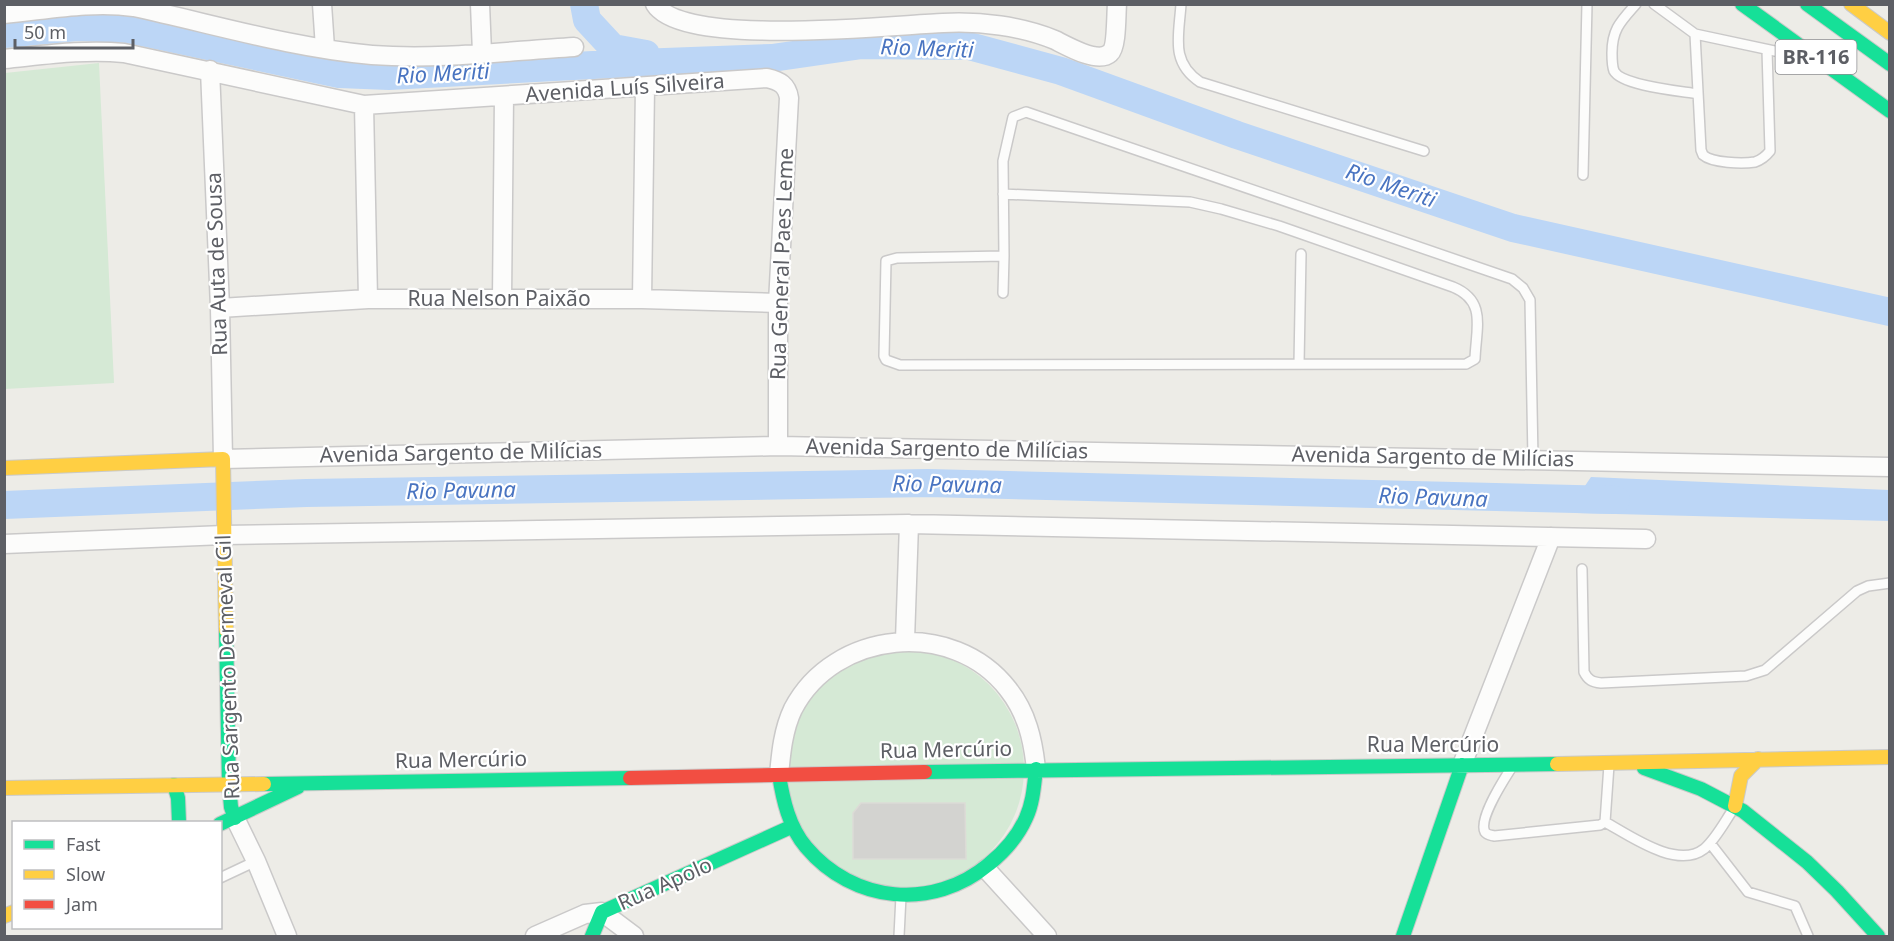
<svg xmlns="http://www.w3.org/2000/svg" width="1894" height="941" font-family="'Noto Sans',sans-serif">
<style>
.green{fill:#d5e9d5}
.water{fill:#bcd6f6}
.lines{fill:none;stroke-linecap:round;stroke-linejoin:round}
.river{stroke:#bcd6f6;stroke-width:28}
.building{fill:#d3d3d0;stroke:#dcdbd6;stroke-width:1.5}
.lane-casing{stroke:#cac9c9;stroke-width:12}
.street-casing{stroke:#cac9c9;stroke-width:21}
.fast-casing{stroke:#cacac9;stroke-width:16}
.slow-casing{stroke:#cacac9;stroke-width:16}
.jam-casing{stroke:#cacac9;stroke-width:16}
.lane{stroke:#fcfcfb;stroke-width:9}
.street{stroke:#fcfcfb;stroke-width:18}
.fast{stroke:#16e098;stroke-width:14}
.slow{stroke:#ffcf43;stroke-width:14}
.jam{stroke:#f24e42;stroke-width:14}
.labels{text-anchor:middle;stroke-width:4.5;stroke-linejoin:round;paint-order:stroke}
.shield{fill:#fff;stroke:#8e8f93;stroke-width:1.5}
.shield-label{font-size:20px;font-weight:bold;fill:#5d5f65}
.street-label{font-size:21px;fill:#5d5f65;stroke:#fff}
.water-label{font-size:22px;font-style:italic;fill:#4974c1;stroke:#fff}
</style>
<rect width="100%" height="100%" fill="#edece7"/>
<path class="green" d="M 99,63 L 114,383 L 5,389 L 5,73 Z
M786 769a119 119 0 1 1 238 0a119 119 0 1 1-238 0Z"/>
<path class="water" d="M 1591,477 L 1889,490 L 1889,521 L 1577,513 L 1576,499 Z"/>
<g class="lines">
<path class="river" d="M 584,4 L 587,20 L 613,48 L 646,54
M 4,34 L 77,27 L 128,29 L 339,74 L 389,76 L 612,64 L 772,58 L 862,45 L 969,46 L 1061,71 L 1237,135 L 1513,228 L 1890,312
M 4,505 L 306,493 L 928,483 L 1616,500"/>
</g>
<path class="building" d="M 861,803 L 965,803 L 966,859 L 853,859 L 853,813 Z"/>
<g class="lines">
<defs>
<path id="lane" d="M 1181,4 C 1179,36 1170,62 1200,82 L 1424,151
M 1636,4 C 1621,21 1612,29 1612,53 C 1612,58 1612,66 1614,71 C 1622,86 1681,91 1698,94
M 1654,4 L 1695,34 L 1793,55
M 1695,34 L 1701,150 L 1703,155 C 1712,163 1742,164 1755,162 C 1761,160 1766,156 1770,151 L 1767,50
M 1583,175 L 1587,4
M 1003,194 L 1190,202 L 1221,209 L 1279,226 L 1453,287 C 1487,301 1476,328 1475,359 L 1466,364 L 900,365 L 886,360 L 884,356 L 886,261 L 897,258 L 1004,256 L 1003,161 L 1013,117 L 1026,112 L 1512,279 L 1523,288 L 1530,300 L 1533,459
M 1003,293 L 1004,256
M 1299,364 L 1301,254
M 1582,569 L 1584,672 C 1588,680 1592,682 1601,683 L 1746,676 L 1765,670 L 1857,591 L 1868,586 L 1890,583
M 1510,770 C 1503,781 1478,820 1485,832 C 1487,835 1490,835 1494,836 L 1600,825 L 1605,822 L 1609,765
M 1605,822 C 1629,835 1677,870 1704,849 C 1716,839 1725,821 1734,808
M 1710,843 L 1748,892 L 1795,906 L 1808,936
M 220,878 L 256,861
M 899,936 L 901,896"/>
<path id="street" d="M 322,4 L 325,48
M 480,4 L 482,53
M 655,4 C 682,48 891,25 943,23 C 980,21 1021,26 1055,40 C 1067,46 1098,64 1110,53 C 1117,47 1116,15 1117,4
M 4,14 C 47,10 91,1 134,7 C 213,24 292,48 372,55 C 439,60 507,51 574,47
M 4,59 C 45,55 84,49 124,53 L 364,105 L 767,78 C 780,81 787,85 789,98 L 778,303 L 778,446
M 210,70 L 220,308 L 223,459 L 778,446 L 1890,467
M 364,105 L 368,299
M 502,299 L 504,96
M 642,299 L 645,87
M 220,308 L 368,299 L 642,299 L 778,303
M 4,544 L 224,535 L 909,524 L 1646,539
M 905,640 L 909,524
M 1462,765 L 1551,537
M 779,775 C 781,753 783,730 793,709 C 834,630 953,618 1008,689 C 1027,713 1033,740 1036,769
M 235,818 L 256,861 L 287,936
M 986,869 L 1047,936
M 535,936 L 585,914 L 602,912 L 634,936"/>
<path id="fast" d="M 1742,4 L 1890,111
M 1807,4 L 1890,64
M 226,630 L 229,785 L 231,807 L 235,818
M 1644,768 L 1701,789 L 1743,811 L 1807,862 L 1837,891 L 1878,936
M 925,772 L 1557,764
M 779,775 C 783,800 789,827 806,847 C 853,903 933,911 989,864 C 1004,852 1018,836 1026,818 C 1033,803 1034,786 1036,769
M 264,784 L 630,778
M 174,785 L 178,798 L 179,822
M 220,824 L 298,787
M 592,936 L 602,912 L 793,826
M 1403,936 L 1462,765"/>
<path id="slow" d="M 1851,4 L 1890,33
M 4,468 L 223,459 L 226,630
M 1557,764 L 1890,757
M 4,788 L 264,784
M 1735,806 L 1741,776 L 1758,759
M 4,916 L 14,912"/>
<path id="jam" d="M 630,778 L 925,772"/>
</defs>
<use href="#lane" class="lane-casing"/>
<use href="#street" class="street-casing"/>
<use href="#fast" class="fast-casing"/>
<use href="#slow" class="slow-casing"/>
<use href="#jam" class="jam-casing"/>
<use href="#lane" class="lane"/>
<use href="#street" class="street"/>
<use href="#fast" class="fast"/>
<use href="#slow" class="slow"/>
<use href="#jam" class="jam"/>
</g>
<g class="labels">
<rect class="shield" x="1775.5" y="40" width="81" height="34" rx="4.5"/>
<g class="shield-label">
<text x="1816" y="64">BR-116</text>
</g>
<g class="street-label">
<text transform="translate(625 88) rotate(-4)" y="7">Avenida Luís Silveira</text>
<text transform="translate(217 264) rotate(-92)" y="7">Rua Auta de Sousa</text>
<text transform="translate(782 264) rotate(-88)" y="7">Rua General Paes Leme</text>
<text x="499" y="306">Rua Nelson Paixão</text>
<text transform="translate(947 449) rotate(1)" y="7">Avenida Sargento de Milícias</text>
<text transform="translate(461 453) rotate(-1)" y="7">Avenida Sargento de Milícias</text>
<text transform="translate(1433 457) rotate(1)" y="7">Avenida Sargento de Milícias</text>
<text transform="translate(228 667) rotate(-92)" y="7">Rua Sargento Dermeval Gil</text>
<text x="1433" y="752">Rua Mercúrio</text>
<text transform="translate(946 750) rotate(-1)" y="7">Rua Mercúrio</text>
<text transform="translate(461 760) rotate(-1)" y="7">Rua Mercúrio</text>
<text transform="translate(665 884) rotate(-24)" y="7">Rua Apolo</text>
</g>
<g class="water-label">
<text transform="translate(927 48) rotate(2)" y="8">Rio Meriti</text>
<text transform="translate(443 73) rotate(-3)" y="8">Rio Meriti</text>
<text transform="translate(1391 185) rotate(19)" y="8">Rio Meriti</text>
<text transform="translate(947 484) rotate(1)" y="8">Rio Pavuna</text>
<text transform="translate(461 490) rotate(-1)" y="8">Rio Pavuna</text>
<text transform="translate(1433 497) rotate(2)" y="8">Rio Pavuna</text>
</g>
</g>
<rect width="1894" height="941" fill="none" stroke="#5d5f65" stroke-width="12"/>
<rect x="12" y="821" width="210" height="108" fill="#ffffff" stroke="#bebfc1" stroke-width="1.5"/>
<rect x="24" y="840" width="30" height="9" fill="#16e098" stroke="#bebfc1" stroke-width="1.5"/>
<text x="66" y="851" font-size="18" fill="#5d5f65">Fast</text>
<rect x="24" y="870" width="30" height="9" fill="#ffcf43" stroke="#bebfc1" stroke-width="1.5"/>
<text x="66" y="881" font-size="18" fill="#5d5f65">Slow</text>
<rect x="24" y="900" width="30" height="9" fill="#f24e42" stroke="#bebfc1" stroke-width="1.5"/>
<text x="66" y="911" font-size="18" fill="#5d5f65">Jam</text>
<path d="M15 39v9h118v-9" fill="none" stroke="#5d5f65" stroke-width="3"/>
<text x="24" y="39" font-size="18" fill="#5d5f65" stroke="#ffffff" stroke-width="4.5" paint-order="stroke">50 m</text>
</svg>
